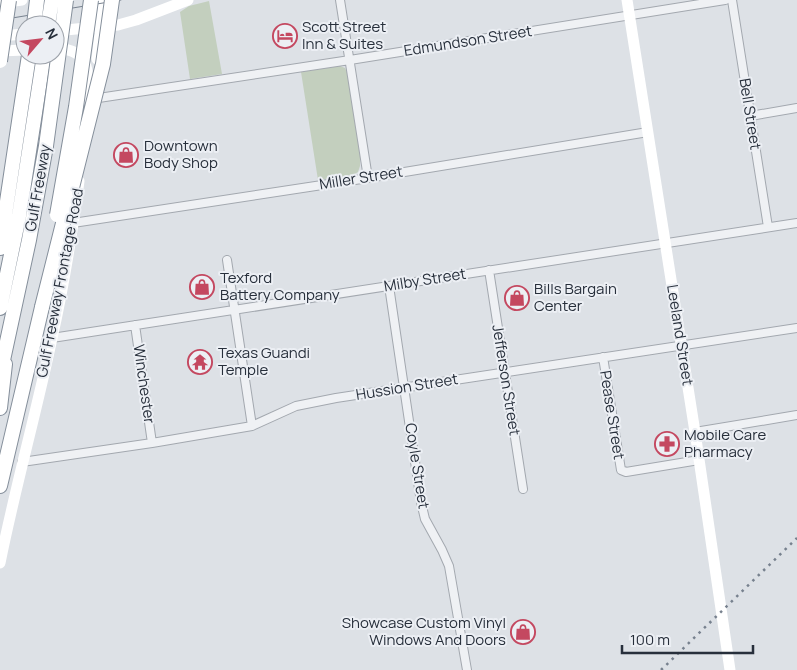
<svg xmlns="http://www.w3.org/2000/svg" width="797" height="670" font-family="Manrope,sans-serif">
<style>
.green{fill:#c3cfbe}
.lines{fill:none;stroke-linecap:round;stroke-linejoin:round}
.minor-casing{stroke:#a3a8af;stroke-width:10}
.motorway-casing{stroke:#858f9b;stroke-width:16}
.minor{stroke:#eff1f4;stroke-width:8}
.secondary{stroke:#fff;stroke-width:11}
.motorway{stroke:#fff;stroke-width:14}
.tram{stroke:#77818e;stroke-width:1}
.rail{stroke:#77818e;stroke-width:2.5;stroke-dasharray:2.5 5;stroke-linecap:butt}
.motorway-bridge-casing{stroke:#858f9b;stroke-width:16;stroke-linecap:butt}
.motorway-bridge{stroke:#fff;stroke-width:14}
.labels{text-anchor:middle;stroke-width:4;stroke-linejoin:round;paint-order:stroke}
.poi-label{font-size:15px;fill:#272f3b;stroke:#eceff4;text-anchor:start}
.street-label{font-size:15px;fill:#272f3b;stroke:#eceff4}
</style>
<rect width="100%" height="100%" fill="#dde1e6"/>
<path class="green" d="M 209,1 L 222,74 L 190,79 L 180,12 L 189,6 Z
M 340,66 L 345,68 L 348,74 L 360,155 L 360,166 L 358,172 L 353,175 L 318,180 L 301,72 Z"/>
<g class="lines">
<defs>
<path id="minor" d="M 340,0 L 368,178
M 732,0 L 768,227
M 92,99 L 350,60 L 725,0
M 750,116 L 797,108
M 73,223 L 368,178 L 648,132
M 227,260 L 252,426
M 489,270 L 523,489
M 389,286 L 421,502 L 425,519 L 442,550 L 449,566 L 467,670
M 135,325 L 152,443
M 52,338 L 797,223
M 603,357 L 621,470 L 626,472 L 699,460
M 695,432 L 797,415
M 22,462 L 152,443 L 252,426 L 296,406 L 336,398 L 797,328"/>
<path id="motorway" d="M 0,248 L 29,55
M 0,308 L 19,216 L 44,55
M 0,374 L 29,240 L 46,146
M 0,408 L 5,364
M 0,486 L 42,307"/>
</defs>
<use href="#minor" class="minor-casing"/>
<use href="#motorway" class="motorway-casing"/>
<use href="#minor" class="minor"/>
<path class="secondary" d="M 627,0 L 695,432 L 730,670
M 0,3 L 22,0
M 55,31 L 118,25 L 136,20 L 188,0
M 0,36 L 25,34
M 55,49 C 94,47 88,79 88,108
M 0,51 L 25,50
M 97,59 L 104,0
M 0,563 C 15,488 36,414 52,338 C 64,286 72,234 79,181"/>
<use href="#motorway" class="motorway"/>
<path class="tram" d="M 0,20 L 121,0"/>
<path class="rail" d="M 661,670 L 797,538"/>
<defs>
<path id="motorway-bridge" d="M 34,25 L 37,0
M 48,25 L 52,0
M 0,61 L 9,0
M 46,146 L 66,0
M 57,215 L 76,107 L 91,0
M 42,307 L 103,64 L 112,0"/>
</defs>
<use href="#motorway-bridge" class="motorway-bridge-casing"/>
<use href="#motorway-bridge" class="motorway-bridge"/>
</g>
<defs>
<symbol id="hotel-ring" viewBox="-11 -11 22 22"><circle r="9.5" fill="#eceff4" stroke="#c44860" stroke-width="1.5"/><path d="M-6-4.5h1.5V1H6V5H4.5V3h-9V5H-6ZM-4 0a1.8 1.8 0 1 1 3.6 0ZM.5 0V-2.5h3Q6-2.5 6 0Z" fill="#c44860"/></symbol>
<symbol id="shop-ring" viewBox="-11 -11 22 22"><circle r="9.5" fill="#eceff4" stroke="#c44860" stroke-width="1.5"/><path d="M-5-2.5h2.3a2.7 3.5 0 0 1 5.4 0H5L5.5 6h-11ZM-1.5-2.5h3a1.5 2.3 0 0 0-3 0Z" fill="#c44860"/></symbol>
<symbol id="temple-ring" viewBox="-11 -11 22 22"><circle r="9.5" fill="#eceff4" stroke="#c44860" stroke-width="1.5"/><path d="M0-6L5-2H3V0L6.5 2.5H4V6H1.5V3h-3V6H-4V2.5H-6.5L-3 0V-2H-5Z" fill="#c44860"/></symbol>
<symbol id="pharmacy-ring" viewBox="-11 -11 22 22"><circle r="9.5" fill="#eceff4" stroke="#c44860" stroke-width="1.5"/><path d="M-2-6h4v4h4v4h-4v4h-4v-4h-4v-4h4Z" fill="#c44860"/></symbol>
</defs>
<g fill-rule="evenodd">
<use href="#hotel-ring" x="271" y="22" width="28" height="28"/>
<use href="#shop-ring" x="112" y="141" width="28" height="28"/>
<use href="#shop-ring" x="188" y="273" width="28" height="28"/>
<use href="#shop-ring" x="503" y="284" width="28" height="28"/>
<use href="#temple-ring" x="186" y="348" width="28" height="28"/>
<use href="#pharmacy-ring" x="653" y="430" width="28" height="28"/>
<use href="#shop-ring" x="509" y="618" width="28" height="28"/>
</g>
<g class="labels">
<g class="poi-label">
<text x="302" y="32">Scott Street<tspan x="302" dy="17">Inn &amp; Suites</tspan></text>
<text x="144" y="151">Downtown<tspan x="144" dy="17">Body Shop</tspan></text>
<text x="220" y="283">Texford<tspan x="220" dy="17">Battery Company</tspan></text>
<text x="534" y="294">Bills Bargain<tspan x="534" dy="17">Center</tspan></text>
<text x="218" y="358">Texas Guandi<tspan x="218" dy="17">Temple</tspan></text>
<text x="684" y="440">Mobile Care<tspan x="684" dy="17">Pharmacy</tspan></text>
<text x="506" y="628" text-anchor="end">Showcase Custom Vinyl<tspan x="506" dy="17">Windows And Doors</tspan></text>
</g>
<g class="street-label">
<text transform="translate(468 41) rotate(-9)" y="5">Edmundson Street</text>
<text transform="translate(750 114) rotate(81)" y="5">Bell Street</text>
<text transform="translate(361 178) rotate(-9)" y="5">Miller Street</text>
<text transform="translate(38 188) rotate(-80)" y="5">Gulf Freeway</text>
<text transform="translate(425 280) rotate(-9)" y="5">Milby Street</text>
<text transform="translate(60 283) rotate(-79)" y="5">Gulf Freeway Frontage Road</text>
<text transform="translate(680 335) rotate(81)" y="5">Leeland Street</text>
<text transform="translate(506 380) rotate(81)" y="5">Jefferson Street</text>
<text transform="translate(144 384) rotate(82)" y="5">Winchester</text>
<text transform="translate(407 387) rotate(-9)" y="5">Hussion Street</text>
<text transform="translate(612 415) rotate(81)" y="5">Pease Street</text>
<text transform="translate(417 466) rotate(81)" y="5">Coyle Street</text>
</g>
</g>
<g transform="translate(40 40) rotate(62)"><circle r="24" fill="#eceff4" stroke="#9da2aa"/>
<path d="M0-4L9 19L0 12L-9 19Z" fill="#c44860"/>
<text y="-8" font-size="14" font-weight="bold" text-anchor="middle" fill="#272f3b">N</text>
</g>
<path d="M622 645v8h131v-8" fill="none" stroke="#272f3b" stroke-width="2.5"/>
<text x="630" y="645" font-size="15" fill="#272f3b" stroke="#eceff4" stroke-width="4" paint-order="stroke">100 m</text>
</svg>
